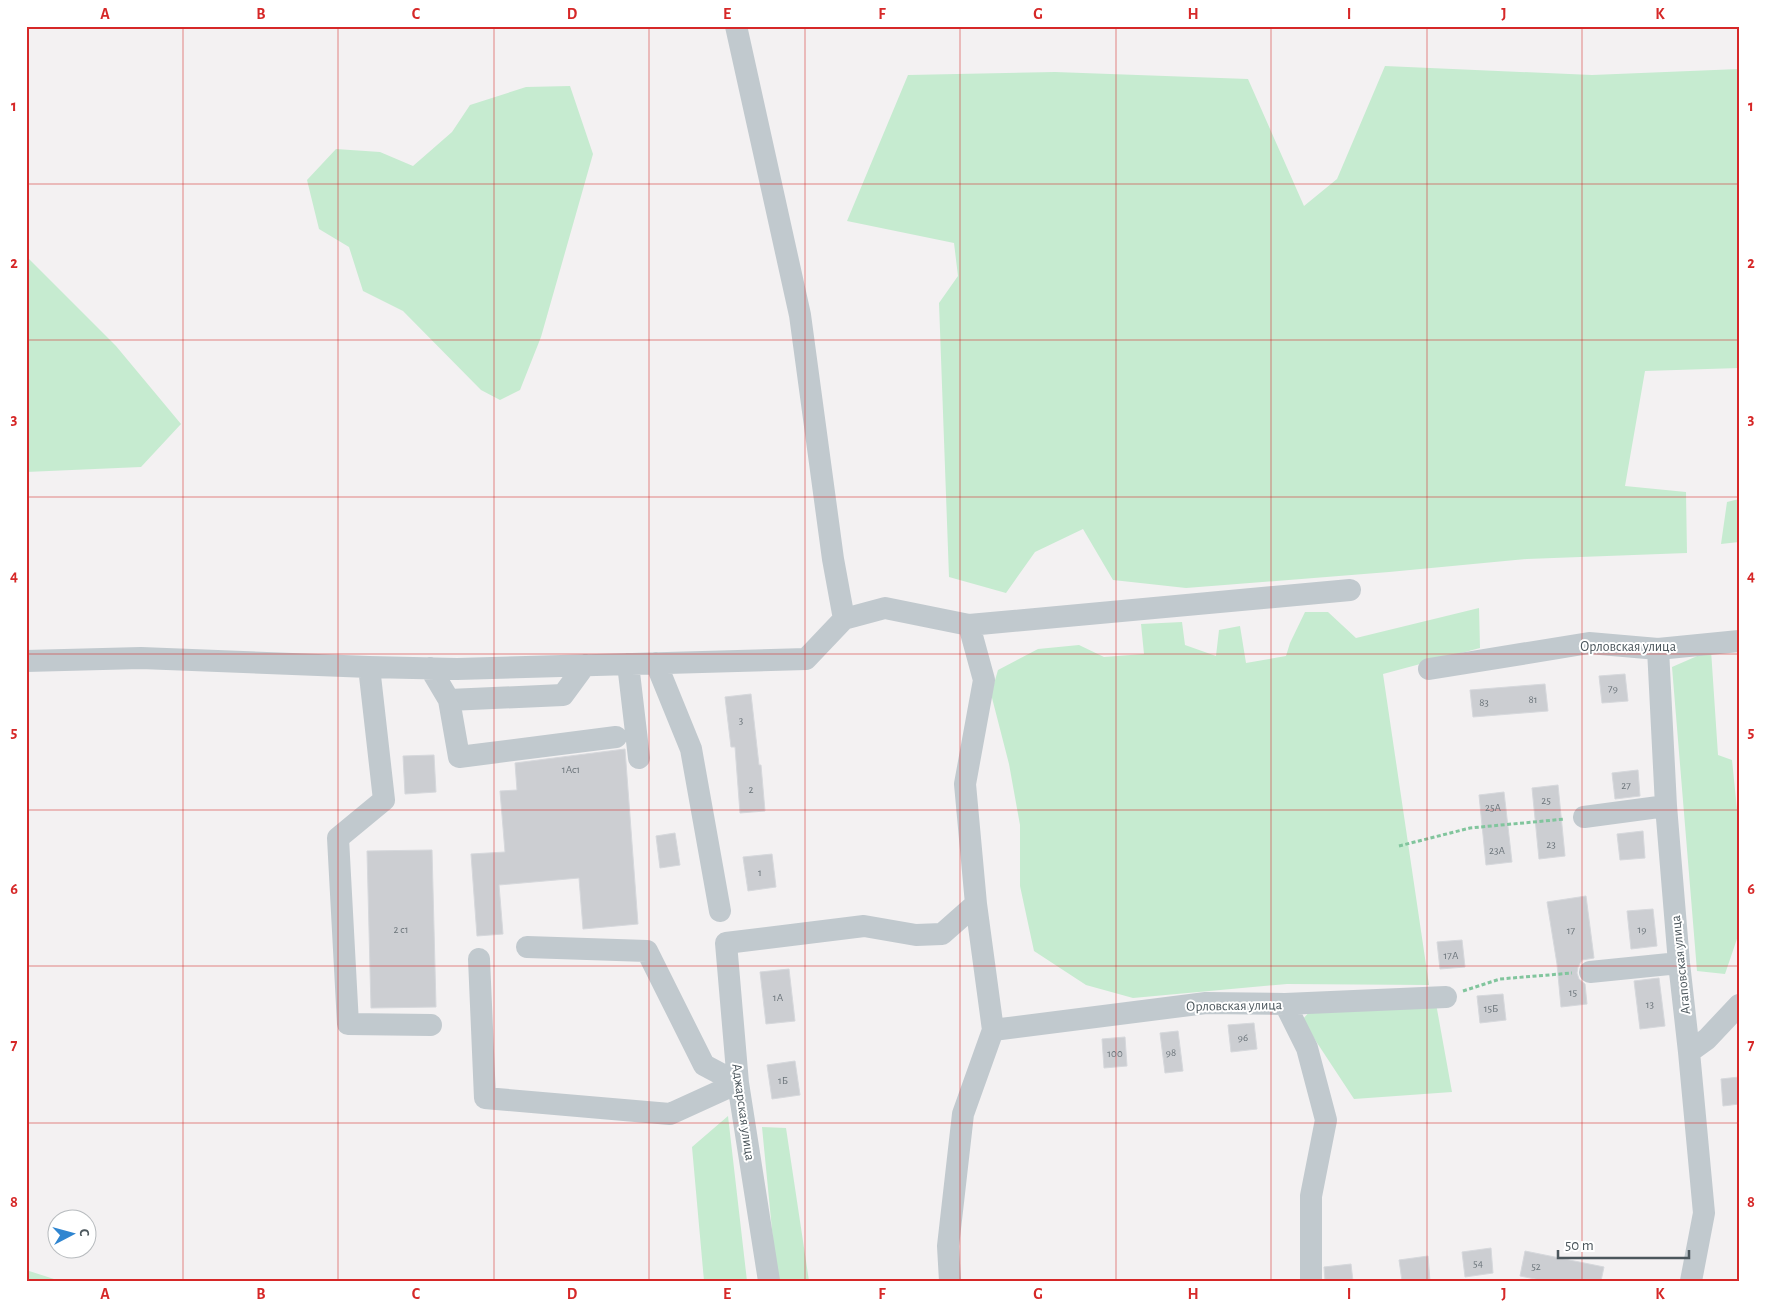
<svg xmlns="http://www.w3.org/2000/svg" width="1765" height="1307" font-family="'Alegreya Sans',sans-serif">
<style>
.green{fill:#c6ebd0}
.building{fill:#ccced2;stroke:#d6d8dc}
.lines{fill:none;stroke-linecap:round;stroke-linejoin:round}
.path{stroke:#81c59d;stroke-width:3;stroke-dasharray:4 2.5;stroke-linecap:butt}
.minor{stroke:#c1c9ce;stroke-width:22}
.grid{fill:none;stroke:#d62828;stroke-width:1;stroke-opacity:0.55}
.labels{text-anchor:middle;stroke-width:4;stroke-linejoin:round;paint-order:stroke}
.number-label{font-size:11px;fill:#6b747a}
.street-label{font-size:14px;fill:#4b565c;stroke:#fff}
.neatline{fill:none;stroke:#d62828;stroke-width:2}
.grid-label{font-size:16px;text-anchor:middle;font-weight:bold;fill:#d62828}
</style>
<rect width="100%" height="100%" fill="#f3f1f2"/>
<path class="green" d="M 1385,66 L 1592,75 L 1739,69 L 1739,368 L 1645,371 L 1625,486 L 1686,492 L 1687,553 L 1527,559 L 1389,572 L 1186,588 L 1113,580 L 1083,529 L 1035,552 L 1006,593 L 949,577 L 939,303 L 958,276 L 954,243 L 847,221 L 908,75 L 1055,72 L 1248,79 L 1304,206 L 1337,179 Z
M 570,86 L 593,154 L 541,337 L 520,390 L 500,400 L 481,390 L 403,311 L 363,291 L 349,247 L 319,229 L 307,180 L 336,149 L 380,152 L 413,166 L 452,132 L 470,105 L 526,87 Z
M 26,256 L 116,346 L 181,424 L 141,467 L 26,472 Z
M 1739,499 L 1739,542 L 1721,544 L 1727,502 Z
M 1479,608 L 1480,648 L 1383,674 L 1429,985 L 1287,984 L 1133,998 L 1086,985 L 1034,951 L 1020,886 L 1020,825 L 1009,764 L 991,694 L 998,670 L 1038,649 L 1079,645 L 1104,657 L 1144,654 L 1141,624 L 1182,622 L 1185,645 L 1216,656 L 1219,630 L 1240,626 L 1246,663 L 1286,656 L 1290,643 L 1305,612 L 1328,612 L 1356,638 Z
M 1711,650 L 1718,755 L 1732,760 L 1739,829 L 1739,933 L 1725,974 L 1697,971 L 1672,667 Z
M 1435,998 L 1452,1092 L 1354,1099 L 1302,1020 L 1313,1008 Z
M 728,1116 L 747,1281 L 704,1281 L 692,1147 Z
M 762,1127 L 786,1128 L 809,1281 L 777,1281 Z
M 26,1270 L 54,1279 L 53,1281 L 26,1281 Z"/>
<path class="building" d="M 1625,674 L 1628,701 L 1602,703 L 1599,676 Z
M 1545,684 L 1548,711 L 1473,717 L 1470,690 Z
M 751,694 L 759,765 L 761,765 L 765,811 L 740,813 L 735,747 L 731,747 L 725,697 Z
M 625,749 L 638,924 L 583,929 L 579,878 L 499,885 L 503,934 L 477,936 L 471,854 L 505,852 L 500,791 L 517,790 L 515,763 Z
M 434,755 L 436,792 L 405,794 L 403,756 Z
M 1638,770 L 1640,796 L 1615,799 L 1612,773 Z
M 1558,785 L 1565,856 L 1539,859 L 1532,788 Z
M 1504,792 L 1512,862 L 1486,865 L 1479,795 Z
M 1643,831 L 1645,858 L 1620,860 L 1617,834 Z
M 675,833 L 680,865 L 660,868 L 656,836 Z
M 432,850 L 436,1007 L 371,1008 L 367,851 Z
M 772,854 L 776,887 L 748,891 L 743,857 Z
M 1586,896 L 1594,958 L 1582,960 L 1578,967 L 1577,973 L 1579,979 L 1585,984 L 1587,1004 L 1561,1007 L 1557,964 L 1547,902 Z
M 1653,909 L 1657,946 L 1631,949 L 1627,911 Z
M 1462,940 L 1465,967 L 1440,969 L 1437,942 Z
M 789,969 L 795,1021 L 766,1024 L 760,972 Z
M 1659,978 L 1665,1026 L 1640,1029 L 1634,981 Z
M 1503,994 L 1506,1020 L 1480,1023 L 1477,996 Z
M 1254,1023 L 1257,1049 L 1231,1052 L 1228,1025 Z
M 1178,1031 L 1183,1071 L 1165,1073 L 1160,1033 Z
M 1125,1037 L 1127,1066 L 1104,1068 L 1102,1039 Z
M 795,1061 L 800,1095 L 772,1099 L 767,1065 Z
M 1739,1077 L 1739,1104 L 1723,1106 L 1721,1079 Z
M 1491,1248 L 1493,1273 L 1465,1277 L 1462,1252 Z
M 1525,1251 L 1604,1267 L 1601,1281 L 1545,1281 L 1520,1276 Z
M 1428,1256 L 1430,1281 L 1402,1281 L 1399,1260 Z
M 1351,1264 L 1353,1281 L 1325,1281 L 1324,1267 Z"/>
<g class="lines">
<path class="path" d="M 1399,846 L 1470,828 L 1565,819
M 1463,991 L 1500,979 L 1572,973"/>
<path class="minor" d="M 736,26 L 800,315 L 833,559 L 844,619
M 969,625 L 1350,590
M 1658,649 L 1666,806 L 1679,963 L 1689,1052 L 1704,1213 L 1691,1281
M 26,661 L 141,658 L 369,667 L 457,669 L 806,659 L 844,619 L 885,608 L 969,625 L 984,680 L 965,784 L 976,904 L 993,1030 L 963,1114 L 948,1246 L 950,1281
M 656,663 L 691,749 L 720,911
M 628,664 L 639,758
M 369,667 L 384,800 L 338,838 L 348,1024 L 431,1025
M 430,668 L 449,700 L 563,695 L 585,665
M 1429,669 L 1589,643 L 1658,649 L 1739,641
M 449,700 L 459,757 L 616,737
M 1584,817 L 1666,806
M 479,959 L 485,1098 L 670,1114 L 738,1083 L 704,1065 L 647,951 L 527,947
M 1590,972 L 1679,963
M 1285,1004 L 1307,1048 L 1326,1120 L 1311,1196 L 1311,1281
M 993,1030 L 1206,1003 L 1285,1004 L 1446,997
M 1689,1052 L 1707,1039 L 1739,1005
M 769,1281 L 738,1083 L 726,943 L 864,926 L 916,935 L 942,934 L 976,904"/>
</g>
<path class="grid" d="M 183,26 L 183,1281M 338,26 L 338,1281M 494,26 L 494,1281M 649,26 L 649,1281M 805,26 L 805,1281M 960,26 L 960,1281M 1116,26 L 1116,1281M 1271,26 L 1271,1281M 1427,26 L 1427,1281M 1582,26 L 1582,1281M 26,184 L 1739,184M 26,340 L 1739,340M 26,497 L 1739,497M 26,654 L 1739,654M 26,810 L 1739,810M 26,966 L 1739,966M 26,1123 L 1739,1123"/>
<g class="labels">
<g class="number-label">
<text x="1613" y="692">79</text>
<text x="1533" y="703">81</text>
<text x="1484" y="706">83</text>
<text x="741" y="724">3</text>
<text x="571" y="773">1Ас1</text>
<text x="1626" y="789">27</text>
<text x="751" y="793">2</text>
<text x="1546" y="804">25</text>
<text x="1493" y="811">25А</text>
<text x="1551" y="848">23</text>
<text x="1497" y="854">23А</text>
<text x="760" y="876">1</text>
<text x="401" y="933">2 с1</text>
<text x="1642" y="933">19</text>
<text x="1571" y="934">17</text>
<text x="1451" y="959">17А</text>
<text x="1573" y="996">15</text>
<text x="778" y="1001">1А</text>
<text x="1650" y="1008">13</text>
<text x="1491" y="1012">15Б</text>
<text x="1243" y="1041">96</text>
<text x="1171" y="1056">98</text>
<text x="1115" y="1057">100</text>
<text x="783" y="1084">1Б</text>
<text x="1478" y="1267">54</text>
<text x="1536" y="1270">52</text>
</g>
<g class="street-label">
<text x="1628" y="651">Орловская улица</text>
<text transform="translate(1680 965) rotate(-96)" y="5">Агаповская улица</text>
<text transform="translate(1234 1005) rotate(-1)" y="5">Орловская улица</text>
<text transform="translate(744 1112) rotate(82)" y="5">Аджарская улица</text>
</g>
</g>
<rect width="1765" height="1307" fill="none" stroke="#ffffff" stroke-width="55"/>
<g transform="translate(72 1234) rotate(84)"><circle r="24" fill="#ffffff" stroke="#b7bbbe"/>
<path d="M0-4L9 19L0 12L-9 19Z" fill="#2f85d0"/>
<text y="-8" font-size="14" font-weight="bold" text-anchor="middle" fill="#4b565c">С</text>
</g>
<path d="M1558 1250v8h131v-8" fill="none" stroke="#4b565c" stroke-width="2.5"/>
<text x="1565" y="1250" font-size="15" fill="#4b565c" stroke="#ffffff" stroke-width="4" paint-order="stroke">50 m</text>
<rect x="28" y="28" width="1710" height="1252" class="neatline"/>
<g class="grid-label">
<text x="105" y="19">A</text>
<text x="261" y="19">B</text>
<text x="416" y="19">C</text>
<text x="572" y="19">D</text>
<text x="727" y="19">E</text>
<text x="882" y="19">F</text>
<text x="1038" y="19">G</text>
<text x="1193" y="19">H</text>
<text x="1349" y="19">I</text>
<text x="1504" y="19">J</text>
<text x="1660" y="19">K</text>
<text x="14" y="111">1</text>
<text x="1751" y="111">1</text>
<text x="14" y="268">2</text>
<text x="1751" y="268">2</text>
<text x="14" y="424">3</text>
<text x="1751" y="424">3</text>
<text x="14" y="581">4</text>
<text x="1751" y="581">4</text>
<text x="14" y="737">5</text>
<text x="1751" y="737">5</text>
<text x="14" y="894">6</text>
<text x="1751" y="894">6</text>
<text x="14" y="1050">7</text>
<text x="1751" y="1050">7</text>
<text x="14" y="1207">8</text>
<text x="1751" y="1207">8</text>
<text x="105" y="1299">A</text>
<text x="261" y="1299">B</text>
<text x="416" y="1299">C</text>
<text x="572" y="1299">D</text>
<text x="727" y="1299">E</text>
<text x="882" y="1299">F</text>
<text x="1038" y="1299">G</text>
<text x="1193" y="1299">H</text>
<text x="1349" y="1299">I</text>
<text x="1504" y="1299">J</text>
<text x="1660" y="1299">K</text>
</g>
</svg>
